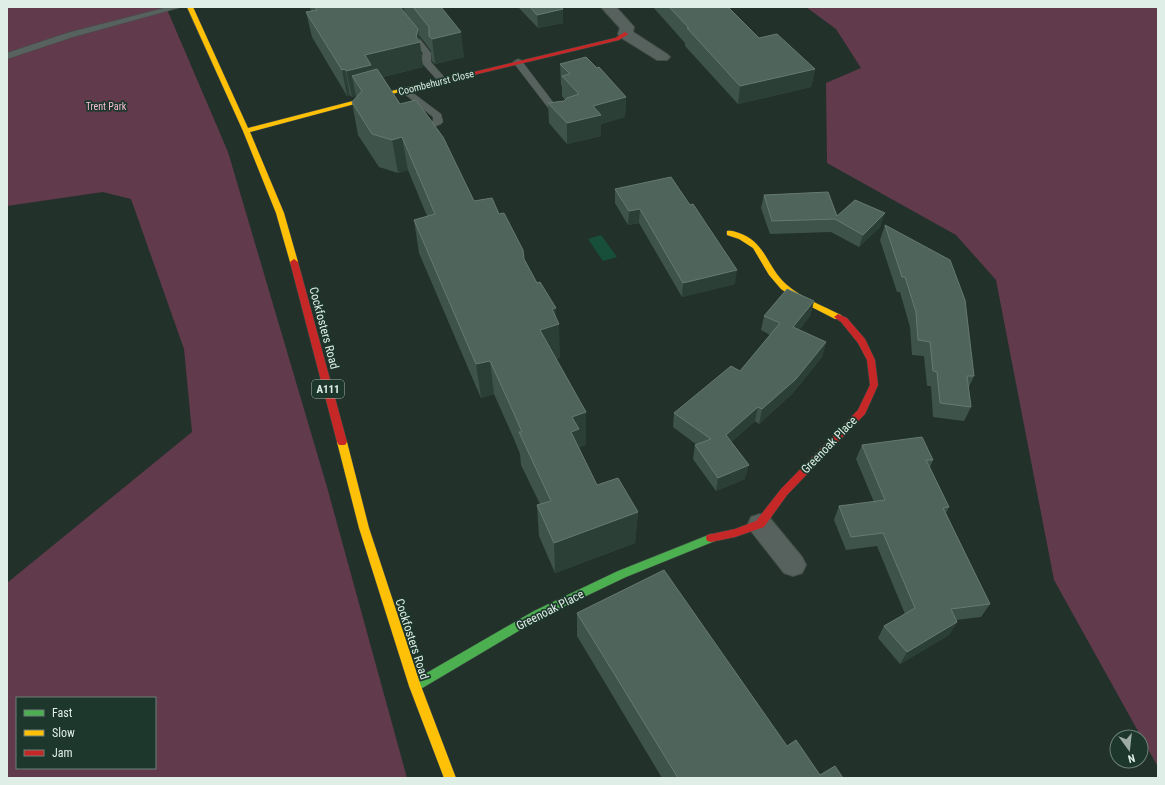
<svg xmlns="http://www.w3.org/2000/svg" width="1165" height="785" font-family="'Roboto Condensed',sans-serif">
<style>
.green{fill:#613a4c;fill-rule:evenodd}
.water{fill:#174f3a}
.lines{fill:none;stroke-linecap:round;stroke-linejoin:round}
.lane-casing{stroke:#434f49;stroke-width:1}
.street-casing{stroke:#434f49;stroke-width:2}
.fast-casing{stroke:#434f49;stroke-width:1}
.slow-casing{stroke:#434f49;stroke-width:1}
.jam-casing{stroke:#434f49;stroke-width:1}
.lane{fill:#57615d;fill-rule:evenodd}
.street{fill:#57615d;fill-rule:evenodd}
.fast{fill:#4caf50;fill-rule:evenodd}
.slow{fill:#ffc107;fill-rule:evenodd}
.jam{fill:#c62828;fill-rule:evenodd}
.wall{fill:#3e544b}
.shaded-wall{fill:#2c3f37}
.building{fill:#4f645b;stroke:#667a71}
.labels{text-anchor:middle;stroke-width:3.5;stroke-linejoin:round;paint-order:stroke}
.far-street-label{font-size:10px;fill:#dfeee6;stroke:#1d372c}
.far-park-label{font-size:10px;fill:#f8bed6;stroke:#1d372c}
.shield{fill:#1d372c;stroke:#a5b7ae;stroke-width:1}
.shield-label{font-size:11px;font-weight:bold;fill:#dfeee6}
.street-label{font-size:12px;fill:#dfeee6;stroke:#1d372c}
</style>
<rect width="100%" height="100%" fill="#23312b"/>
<path class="green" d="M 7,7 L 166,7 L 228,152 L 327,487 L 407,778 L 7,778 L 7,583 L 192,432 L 184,349 L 131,199 L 103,192 L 7,206 ZM 17,698 L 155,698 L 155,768 L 17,768 Z
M 806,7 L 1158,7 L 1158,767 L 1054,580 L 996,280 L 956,235 L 827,163 L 826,83 L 861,68 L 836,29 Z"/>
<path class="water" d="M 601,235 L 617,257 L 603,261 L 588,239 Z"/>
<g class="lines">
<defs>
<path id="lane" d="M 168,7 L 182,7 L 73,37 L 7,59 L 7,53 L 67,33 Z
M 410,29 L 413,30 L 431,53 L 431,62 L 445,78 L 445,82 L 439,82 L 421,62 L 423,53 L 406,32 Z
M 518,59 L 521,60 L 562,114 L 564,116 L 562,118 L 556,118 L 513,62 Z
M 405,87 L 441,114 L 443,122 L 441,124 L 424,131 L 418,131 L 416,129 L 418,127 L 433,121 L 433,117 L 402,92 L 400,90 Z"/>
<path id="street" d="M 601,7 L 616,7 L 634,27 L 633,32 L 667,54 L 670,57 L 667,60 L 657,60 L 620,37 L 618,34 L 620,28 Z
M 760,514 L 769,517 L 802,557 L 806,565 L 802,573 L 793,576 L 784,573 L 751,531 L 748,524 L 751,517 Z"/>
<path id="fast" d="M 711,534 L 715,535 L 716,538 L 715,541 L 626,577 L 542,617 L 419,690 L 415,691 L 411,690 L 409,686 L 411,682 L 534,611 L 618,571 Z"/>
<path id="slow" d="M 187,7 L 193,7 L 248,128 L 415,85 L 418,87 L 250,132 L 284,213 L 298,262 L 297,264 L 291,264 L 290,262 L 276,213 L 243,131 Z
M 727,231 C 732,230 735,232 739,233 C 766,242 767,268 787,285 C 802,298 823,306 841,315 L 842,317 L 841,319 L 835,319 L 796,299 L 781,289 L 769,275 L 753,248 L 739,239 L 727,235 Z
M 342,438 L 345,439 L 347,442 L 369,528 L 421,686 L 456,778 L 444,778 L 409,686 L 359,528 L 337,442 L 339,439 Z"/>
<path id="jam" d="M 625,32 L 628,34 L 627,35 L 619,40 L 415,89 L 412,87 L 615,38 Z
M 294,259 L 298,262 L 347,442 L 345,445 L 339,445 L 337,442 L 290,262 Z
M 838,314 L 847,318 L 865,339 L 875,360 L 878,385 L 865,414 L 787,495 L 764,527 L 735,537 L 711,542 L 707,541 L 706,538 L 707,535 L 735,529 L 756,521 L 781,489 L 858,410 L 870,385 L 867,360 L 858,343 L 841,322 L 834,317 Z"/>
</defs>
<use href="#lane" class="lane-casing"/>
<use href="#street" class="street-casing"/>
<use href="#fast" class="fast-casing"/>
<use href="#slow" class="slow-casing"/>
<use href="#jam" class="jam-casing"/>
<use href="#lane" class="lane"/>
<use href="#street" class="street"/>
<use href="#fast" class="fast"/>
<use href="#slow" class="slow"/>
<use href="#jam" class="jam"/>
</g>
<path class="wall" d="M 310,7 L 441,7 L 464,57 L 435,64 L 432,61 L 431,51 L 419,35 L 423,67 L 383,77 L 400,104 L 474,201 L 499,214 L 524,259 L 556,318 L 560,357 L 556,359 L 586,412 L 586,445 L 579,447 L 579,449 L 597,485 L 638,512 L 635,543 L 555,573 L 539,536 L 537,505 L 540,504 L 521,465 L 520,454 L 514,439 L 494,394 L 481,398 L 419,253 L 414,220 L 427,216 L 408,170 L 398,173 L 379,167 L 358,135 L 352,102 L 356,97 L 356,96 L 352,97 L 350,95 L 347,96 L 312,37 L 306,12 L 311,11 Z
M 518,7 L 561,7 L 563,23 L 538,28 Z
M 653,7 L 728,7 L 759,38 L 815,69 L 811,87 L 738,104 L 685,46 L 685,43 Z
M 560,64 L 626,97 L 625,117 L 601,124 L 601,136 L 567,144 L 549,123 L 548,103 L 564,101 L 565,100 L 562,96 L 562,86 L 561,85 Z
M 615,189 L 735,284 L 682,297 L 639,223 L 628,225 L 615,203 Z
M 764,195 L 837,216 L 881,226 L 859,247 L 831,232 L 770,234 L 761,208 Z
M 885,225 L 974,376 L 968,389 L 971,407 L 964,421 L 933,417 L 931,386 L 927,386 L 924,356 L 912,355 L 910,327 L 900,292 L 897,292 L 880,240 Z
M 814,301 L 810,316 L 799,330 L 826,342 L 822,357 L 792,394 L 759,424 L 755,421 L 731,442 L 745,479 L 716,491 L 693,459 L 695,445 L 697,445 L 673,427 L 674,413 L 740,371 L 770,335 L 761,330 L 764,316 Z
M 862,445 L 933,460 L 930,467 L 949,507 L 946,513 L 990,604 L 981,617 L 956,620 L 957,622 L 949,635 L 900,664 L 878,638 L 884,626 L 905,614 L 877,546 L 846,550 L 834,520 L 839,506 L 874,502 L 856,459 Z
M 577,613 L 787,746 L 820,775 L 843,778 L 662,778 L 577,636 Z"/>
<path class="shaded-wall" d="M 398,7 L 404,7 L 406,24 Z
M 563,9 L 563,23 L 538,28 L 537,15 Z
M 418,29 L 423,67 L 374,79 L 362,91 L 352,76 L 356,96 L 352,97 L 346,71 L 365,55 Z
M 461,32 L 464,57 L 435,64 L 432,39 Z
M 345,69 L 350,95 L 347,96 L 342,70 Z
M 815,69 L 811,87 L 738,104 L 740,86 Z
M 626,97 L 625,117 L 601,124 L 601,136 L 567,144 L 567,123 L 593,106 Z
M 402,137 L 408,170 L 398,173 L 392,140 Z
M 640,209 L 639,223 L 628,225 L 629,211 Z
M 885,213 L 881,226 L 859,247 L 863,235 Z
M 737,270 L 735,284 L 682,297 L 683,283 Z
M 814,301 L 810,316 L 790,341 L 793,327 Z
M 556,308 L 556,325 L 559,324 L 560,357 L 542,363 L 540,330 L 552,309 Z
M 826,342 L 822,357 L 792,394 L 759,424 L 762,409 Z
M 490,361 L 494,394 L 481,398 L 476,364 Z
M 758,407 L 755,421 L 724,449 L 726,435 Z
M 586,412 L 586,445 L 579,447 L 579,461 L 571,432 L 572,417 Z
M 749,465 L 745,479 L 716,491 L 718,478 Z
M 638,512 L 635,543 L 555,573 L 554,543 Z
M 957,622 L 949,635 L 900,664 L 907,652 Z"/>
<path class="building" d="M 315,7 L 400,7 L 418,29 L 416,37 L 420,42 L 365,55 L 371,65 L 346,71 L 345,69 L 342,70 L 306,12 L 317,10 Z
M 413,7 L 441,7 L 461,32 L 432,39 L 429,36 L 429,27 Z
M 530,7 L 561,7 L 563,9 L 537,15 Z
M 669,7 L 728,7 L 759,38 L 777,34 L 815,69 L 740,86 L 687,28 L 689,28 Z
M 586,57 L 597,68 L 599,67 L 626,97 L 593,106 L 601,115 L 567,123 L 548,103 L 564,101 L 567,98 L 579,94 L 562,76 L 570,74 L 560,64 Z
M 377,69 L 400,104 L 416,100 L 443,137 L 474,201 L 492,198 L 499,214 L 504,213 L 523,250 L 524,259 L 537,283 L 540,282 L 556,308 L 552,309 L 559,324 L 540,330 L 586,412 L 572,417 L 579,429 L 571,432 L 597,485 L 618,478 L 638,512 L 554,543 L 537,505 L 551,501 L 519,432 L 522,432 L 511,407 L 490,361 L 476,364 L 414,220 L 435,214 L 402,137 L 392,140 L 372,134 L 352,102 L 362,91 L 352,76 Z
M 671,177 L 690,205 L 693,204 L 737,270 L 683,283 L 640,209 L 629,211 L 615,189 Z
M 828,192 L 837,216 L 855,200 L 885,213 L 863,235 L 835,219 L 772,221 L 764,195 Z
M 885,225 L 950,260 L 965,300 L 974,376 L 967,376 L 971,407 L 940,403 L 937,372 L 933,371 L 930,342 L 918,340 L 916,312 L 905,277 L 902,277 Z
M 787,289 L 814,301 L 793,327 L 826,342 L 796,379 L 762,409 L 758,407 L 726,435 L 749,465 L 718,478 L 695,445 L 711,439 L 674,413 L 731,366 L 740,371 L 780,323 L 764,316 Z
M 922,437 L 933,460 L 926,460 L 949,507 L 943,508 L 990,604 L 951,609 L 957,622 L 907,652 L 884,626 L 915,608 L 883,533 L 851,537 L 839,506 L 885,500 L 862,445 Z
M 664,570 L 787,746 L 796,740 L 820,775 L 835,766 L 843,778 L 678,778 L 577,613 Z"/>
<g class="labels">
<g class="far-street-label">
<text transform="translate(436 82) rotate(-14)" y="4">Coombehurst Close</text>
</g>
<g class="far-park-label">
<text x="106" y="110">Trent Park</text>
</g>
<rect class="shield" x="312" y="380" width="32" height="18" rx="3"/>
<g class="shield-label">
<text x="328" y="393">A111</text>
</g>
<g class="street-label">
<text transform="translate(324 328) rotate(75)" y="4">Cockfosters Road</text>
<text transform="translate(829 445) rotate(-46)" y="4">Greenoak Place</text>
<text transform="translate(550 610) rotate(-27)" y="4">Greenoak Place</text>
<text transform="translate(412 639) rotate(72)" y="4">Cockfosters Road</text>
</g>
</g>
<rect width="1165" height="785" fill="none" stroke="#dfeee6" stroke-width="16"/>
<rect x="16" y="697" width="140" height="72" fill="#1d372c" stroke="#6b8076"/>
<rect x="24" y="710" width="20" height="6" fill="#4caf50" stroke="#6b8076"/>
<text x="52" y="717" font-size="12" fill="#dfeee6">Fast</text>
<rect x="24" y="730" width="20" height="6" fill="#ffc107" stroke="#6b8076"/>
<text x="52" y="737" font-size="12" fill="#dfeee6">Slow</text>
<rect x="24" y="750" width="20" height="6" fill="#c62828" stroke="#6b8076"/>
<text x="52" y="757" font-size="12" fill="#dfeee6">Jam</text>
<g transform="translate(1129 749) rotate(165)"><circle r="19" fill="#1d372c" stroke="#6b8076"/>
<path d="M0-3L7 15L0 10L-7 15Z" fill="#9daca5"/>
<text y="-6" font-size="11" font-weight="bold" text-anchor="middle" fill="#dfeee6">N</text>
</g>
</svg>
